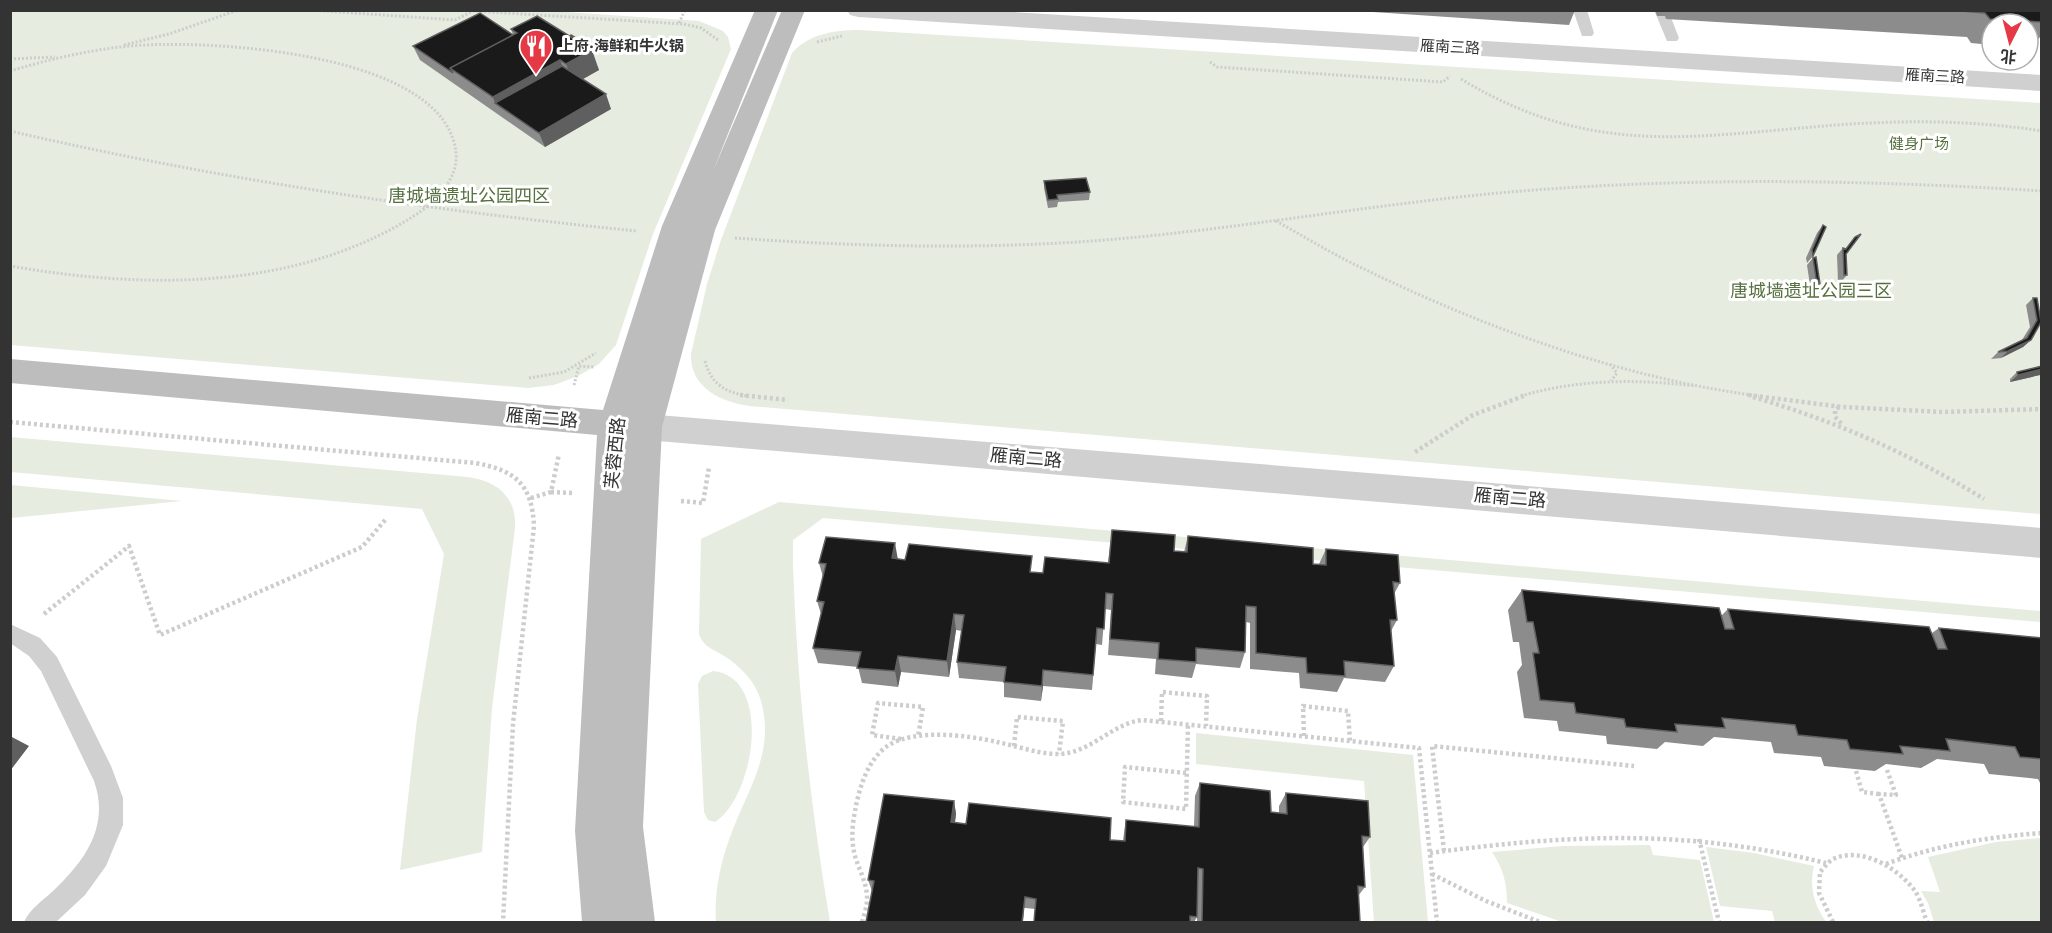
<svg xmlns="http://www.w3.org/2000/svg" width="2052" height="933" font-family="Signika,'Noto Sans SC',sans-serif">
<style>
.green{fill:#e6ecdf}
.lines{fill:none;stroke-linecap:round;stroke-linejoin:round}
.path-far1{stroke:#cdcdcd;stroke-width:3;stroke-dasharray:2 2;stroke-linecap:butt}
.path{stroke:#cdcdcd;stroke-width:4.5;stroke-dasharray:3 3;stroke-linecap:butt}
.service{fill:#d0d0d0;fill-rule:evenodd}
.tertiary{fill:#d0d0d0;fill-rule:evenodd}
.secondary{fill:#bdbdbd;fill-rule:evenodd}
.wall{fill:#8c8c8c}
.shaded-wall{fill:#5f5f5f}
.building{fill:#1a1a1a;stroke:#5f5f5f;stroke-width:1.5}
.labels{text-anchor:middle;stroke-width:6;stroke-linejoin:round;paint-order:stroke}
.far-poi-label{font-size:15px;font-weight:bold;fill:#333;stroke:#fff;text-anchor:start}
.far-street-label{font-size:15px;fill:#333;stroke:#fff}
.far-park-label{font-size:15px;fill:#56703f;stroke:#fff}
.park-label{font-size:18px;fill:#56703f;stroke:#fff}
.street-label{font-size:18px;fill:#333;stroke:#fff}
</style>
<rect width="100%" height="100%" fill="#fff"/>
<path class="green" d="M 10,11 L 551,11 L 699,21 L 723,31 L 728,37 L 731,49 L 653,234 L 616,345 L 599,364 L 578,376 L 554,385 L 528,388 L 11,345 Z
M 859,30 L 2041,103 L 2041,514 L 749,406 C 721,402 690,388 691,354 L 707,284 L 721,240 L 792,53 C 809,34 834,30 859,30 Z
M 10,437 L 468,477 C 497,481 517,497 515,528 L 492,708 L 482,852 L 400,870 L 417,719 L 444,554 L 422,509 L 11,472 Z
M 10,485 L 11,485 L 182,501 L 11,518 Z
M 779,502 L 2041,611 L 2041,622 L 823,518 L 793,540 L 793,564 C 797,685 810,803 830,922 L 716,922 C 714,894 720,864 730,837 C 747,790 777,751 760,698 C 755,682 742,669 729,659 C 717,650 704,649 699,634 L 701,539 Z
M 713,671 C 774,677 754,798 715,822 L 708,820 L 704,812 L 698,684 L 702,676 Z
M 1196,733 L 1413,755 L 1428,922 L 1374,922 L 1364,781 L 1196,764 Z
M 2041,838 L 2041,922 L 1934,922 L 1928,903 L 1921,891 L 1940,892 L 1928,857 L 1996,842 Z
M 1650,845 L 1653,855 L 1700,860 L 1714,922 L 1562,922 L 1507,903 C 1507,883 1503,868 1492,852 L 1563,846 Z
M 1706,847 L 1754,853 L 1814,866 C 1809,887 1814,904 1826,922 L 1775,922 L 1772,911 L 1720,906 Z"/>
<g class="lines">
<path class="path-far1" d="M 311,10 L 455,20 L 473,11 L 684,24 L 701,28 L 718,40
M 679,23 L 685,10
M 817,42 L 842,36
M 124,45 L 169,34 L 238,10
M 10,59 L 55,57
M 1210,62 L 1217,67 L 1443,82 L 1450,76
M 10,71 C 54,58 100,47 146,45 C 221,41 446,54 456,153 C 459,181 430,207 409,219 C 291,291 143,289 10,266
M 1461,79 C 1598,162 1702,134 1851,124 C 1915,120 1978,121 2042,131
M 10,131 C 217,179 426,210 637,231
M 1276,221 C 1305,237 1334,255 1364,269 C 1488,329 1622,378 1759,396
M 735,238 C 862,247 989,250 1117,239 C 1252,227 1386,202 1522,191 C 1695,177 1869,180 2042,191
M 705,361 C 711,384 725,392 747,396
M 1610,364 L 1617,373 L 1611,381
M 529,378 L 564,372 L 596,353
M 574,385 L 579,366 L 594,367
M 1521,396 C 1578,379 1637,379 1695,386"/>
<path class="path" d="M 740,395 L 788,400
M 1748,395 L 1843,407 L 1943,412 L 2042,409
M 1753,397 C 1835,421 1911,454 1984,499
M 1839,407 L 1835,410 L 1835,417 L 1842,424
M 10,422 L 475,463 C 515,470 532,484 534,526 L 513,724 L 503,922
M 1415,452 L 1473,415 L 1526,395
M 551,492 L 572,493
M 531,498 L 551,492 L 559,454
M 681,501 L 703,503 L 709,467
M 44,614 L 129,546 L 160,635 L 362,547 L 386,519
M 1161,721 L 1162,692 L 1207,696 L 1206,726
M 1304,736 L 1303,706 L 1348,711 L 1350,741
M 901,739 L 872,735 L 878,703 L 923,707 L 918,737
M 1014,746 L 1017,717 L 1063,721 L 1059,754
M 1887,770 L 1896,795 L 1879,794 L 1902,858
M 1856,771 L 1862,792 L 1879,794
M 1186,773 L 1125,767 L 1123,802 L 1186,809 L 1188,724
M 1699,839 L 1719,922
M 1444,851 L 1432,746 L 1634,766
M 1430,853 C 1571,834 1687,829 1826,863
M 1886,864 C 1937,845 1988,837 2042,833
M 1432,874 L 1486,901 L 1540,922
M 862,922 C 864,915 867,907 867,900 C 868,885 859,870 855,856 C 851,841 852,826 855,811 C 859,789 867,761 886,747 C 912,728 967,735 997,742 C 1017,746 1038,754 1059,754 C 1091,753 1111,724 1142,720 L 1419,748 L 1437,922
M 1833,922 L 1819,893 L 1820,872 C 1824,868 1828,862 1833,859 C 1862,846 1898,868 1915,891 C 1921,900 1923,912 1927,922"/>
<path class="service" d="M 1573,10 L 1587,10 L 1594,33 L 1592,36 L 1582,36 Z
M 1654,10 L 1668,10 L 1679,38 L 1677,41 L 1667,41 Z
M 10,624 L 40,638 L 57,657 L 111,766 L 123,798 L 123,825 L 106,866 L 85,895 L 56,922 L 24,922 C 30,909 42,901 53,891 C 85,861 110,826 94,781 L 41,671 L 29,656 L 10,643 Z"/>
<path class="tertiary" d="M 847,10 L 981,10 L 2042,75 L 2042,91 L 858,17 L 850,15 Z
M 646,414 L 2042,528 L 2042,558 L 646,440 L 635,436 L 630,427 L 635,418 Z"/>
<path class="secondary" d="M 755,10 L 778,10 L 713,171 L 782,10 L 805,10 L 715,230 L 662,427 L 643,827 L 655,922 L 582,922 L 575,831 L 597,435 L 10,383 L 10,359 L 603,410 L 662,226 Z"/>
</g>
<path class="wall" d="M 1343,10 L 1575,10 L 1569,25 Z
M 1655,10 L 2042,10 L 2042,39 L 2040,37 L 2032,47 L 2028,47 L 2028,24 L 1992,24 L 1992,45 L 1971,43 L 1967,37 L 1666,19 L 1665,16 L 1657,16 Z
M 511,29 L 569,36 L 587,45 L 599,70 L 583,79 L 611,109 L 545,147 L 420,60 L 413,46 L 513,35 Z
M 1044,181 L 1090,192 L 1089,200 L 1058,202 L 1057,207 L 1048,208 L 1044,188 Z
M 1823,225 L 1813,256 L 1807,263 L 1806,258 L 1817,233 Z
M 1843,248 L 1846,254 L 1847,275 L 1841,282 L 1838,282 L 1837,255 Z
M 1813,258 L 1820,284 L 1815,291 L 1810,285 L 1807,265 Z
M 2033,298 L 2041,322 L 2031,340 L 2023,347 L 2001,358 L 1991,359 L 1998,352 L 2022,340 L 2030,327 L 2026,305 Z
M 2017,372 L 2040,375 L 2010,382 L 2010,379 Z
M 1112,530 L 1174,551 L 1184,552 L 1188,536 L 1313,564 L 1319,564 L 1326,549 L 1400,583 L 1394,594 L 1397,620 L 1391,631 L 1394,666 L 1385,682 L 1344,678 L 1337,692 L 1300,688 L 1299,673 L 1250,669 L 1250,623 L 1246,622 L 1245,652 L 1240,668 L 1196,664 L 1192,678 L 1155,674 L 1156,659 L 1108,655 L 1111,610 L 1105,609 L 1102,645 L 1096,644 L 1092,690 L 1043,686 L 1041,701 L 1004,697 L 1004,682 L 959,678 L 957,662 L 962,631 L 956,630 L 949,677 L 901,672 L 898,687 L 862,683 L 858,667 L 818,663 L 813,648 L 821,614 L 817,601 L 823,577 L 819,563 L 898,559 L 1043,573 L 1108,563 Z
M 1522,590 L 1721,616 L 1728,609 L 1932,633 L 1939,628 L 2042,638 L 2042,787 L 2038,779 L 1989,774 L 1984,764 L 1937,759 L 1921,768 L 1886,764 L 1875,771 L 1824,766 L 1821,757 L 1774,753 L 1771,742 L 1714,737 L 1703,746 L 1665,742 L 1657,749 L 1607,744 L 1606,736 L 1559,731 L 1557,721 L 1524,718 L 1517,672 L 1522,665 L 1519,642 L 1513,642 L 1508,610 Z
M 1200,783 L 1271,812 L 1279,813 L 1279,806 L 1286,793 L 1370,837 L 1363,847 L 1365,887 L 1358,896 L 1360,922 L 1197,922 L 1198,880 L 1197,880 L 1197,917 L 1194,922 L 1034,922 L 1035,909 L 872,891 L 868,880 L 954,801 L 956,814 L 955,823 L 1123,841 L 1124,833 L 1126,820 L 1194,827 L 1195,796 Z"/>
<path class="shaded-wall" d="M 587,45 L 589,52 L 592,50 L 599,70 L 574,84 L 566,64 L 577,50 Z
M 560,60 L 568,80 L 495,103 L 493,97 Z
M 606,94 L 611,109 L 545,147 L 539,133 Z
M 2031,340 L 2023,347 L 2001,358 L 2008,351 Z
M 2042,369 L 2042,373 L 2040,375 L 2010,382 L 2018,375 Z
M 895,543 L 898,560 L 892,558 Z
M 954,614 L 956,630 L 949,677 L 947,661 Z
M 898,656 L 901,672 L 898,687 L 895,671 Z
M 1043,670 L 1043,686 L 1041,701 L 1042,686 Z
M 10,736 L 29,746 L 10,771 Z
M 954,801 L 956,814 L 953,835 L 951,822 Z
M 1025,897 L 1023,922 L 1022,922 Z"/>
<path class="building" d="M 1949,10 L 2042,10 L 2042,22 L 1990,19 L 1985,13 Z
M 480,13 L 513,35 L 450,68 L 453,73 L 413,46 Z
M 537,16 L 592,50 L 566,64 L 560,60 L 493,97 L 450,68 L 517,33 L 511,29 Z
M 571,35 L 587,45 L 585,46 L 569,36 Z
M 562,66 L 606,94 L 539,133 L 495,103 Z
M 1086,178 L 1090,192 L 1057,195 L 1058,199 L 1048,200 L 1044,181 Z
M 1823,225 L 1826,227 L 1813,256 L 1812,250 Z
M 1861,234 L 1846,254 L 1847,275 L 1844,275 L 1843,248 L 1846,249 L 1855,237 Z
M 1816,257 L 1820,284 L 1816,278 L 1813,258 Z
M 2033,298 L 2037,298 L 2041,322 L 2031,340 L 2008,351 L 1998,352 L 2027,338 L 2037,320 Z
M 2042,366 L 2042,369 L 2018,375 L 2017,372 Z
M 1112,530 L 1175,535 L 1174,551 L 1187,552 L 1188,536 L 1313,548 L 1313,564 L 1326,565 L 1326,549 L 1398,555 L 1400,583 L 1393,582 L 1397,620 L 1390,620 L 1394,666 L 1344,661 L 1345,676 L 1307,673 L 1306,658 L 1256,653 L 1256,607 L 1246,606 L 1245,652 L 1196,648 L 1196,662 L 1158,659 L 1159,643 L 1110,639 L 1113,594 L 1106,593 L 1104,629 L 1097,628 L 1093,675 L 1043,670 L 1042,686 L 1004,682 L 1006,667 L 957,662 L 964,615 L 954,614 L 947,661 L 898,656 L 895,671 L 857,668 L 861,652 L 813,648 L 824,602 L 817,601 L 826,564 L 819,563 L 826,537 L 895,543 L 892,558 L 905,560 L 909,544 L 1032,556 L 1030,572 L 1043,573 L 1045,557 L 1109,563 Z
M 1522,590 L 1719,608 L 1725,629 L 1734,629 L 1728,609 L 1929,627 L 1938,649 L 1947,649 L 1939,628 L 2042,638 L 2042,759 L 2020,757 L 2015,747 L 1946,739 L 1950,751 L 1900,746 L 1903,754 L 1850,749 L 1847,740 L 1798,735 L 1795,725 L 1722,718 L 1725,728 L 1675,724 L 1677,732 L 1626,727 L 1624,719 L 1576,713 L 1574,703 L 1540,700 L 1533,653 L 1539,653 L 1533,622 L 1527,622 Z
M 1200,783 L 1270,791 L 1271,812 L 1287,814 L 1286,793 L 1368,801 L 1370,837 L 1362,836 L 1365,887 L 1358,886 L 1360,922 L 1202,922 L 1203,869 L 1198,868 L 1197,917 L 1190,916 L 1190,922 L 1034,922 L 1036,899 L 1025,897 L 1022,922 L 866,922 L 874,881 L 868,880 L 884,794 L 954,801 L 951,822 L 966,824 L 969,803 L 1111,818 L 1110,840 L 1125,841 L 1126,820 L 1199,827 Z"/>
<defs>
<symbol id="restaurant-pin" viewBox="-11 -11 22 30"><path d="M0 17L-7.5 6A9.5 9.5 0 1 1 7.5 6Z" fill="#e63946" stroke="#fff"/><path d="M-5-6h1v4h1v-4h1v4h1v-4h1v5L-1.5 .5V6h-2V.5L-5-1ZM5-6V6H3V1.5H1.5Q1.5-4 5-6Z" fill="#fff"/></symbol>
</defs>
<g fill-rule="evenodd">
<use href="#restaurant-pin" x="517" y="27" width="38" height="52"/>
</g>
<g class="labels">
<g class="far-poi-label">
<text x="559" y="51">上府·海鲜和牛火锅</text>
</g>
<g class="far-street-label">
<text transform="translate(1450 47) rotate(3)" y="5">雁南三路</text>
<text transform="translate(1935 76) rotate(3)" y="5">雁南三路</text>
</g>
<g class="far-park-label">
<text x="1919" y="149">健身广场</text>
</g>
<g class="park-label">
<text x="469" y="202">唐城墙遗址公园四区</text>
<text x="1811" y="297">唐城墙遗址公园三区</text>
</g>
<g class="street-label">
<text transform="translate(542 418) rotate(5)" y="6">雁南二路</text>
<text transform="translate(615 453) rotate(-84)" y="6">芙蓉西路</text>
<text transform="translate(1026 458) rotate(5)" y="6">雁南二路</text>
<text transform="translate(1510 498) rotate(5)" y="6">雁南二路</text>
</g>
</g>
<rect width="2052" height="933" fill="none" stroke="#333333" stroke-width="24"/>
<g transform="translate(2010 42) rotate(186)"><circle r="28" fill="#ffffff" stroke="#adadad" stroke-width="1.5"/>
<path d="M0-4.5L10 22L0 15L-10 22Z" fill="#e63946"/>
<text y="-9" font-size="16" font-weight="bold" text-anchor="middle" fill="#333333">北</text>
</g>
</svg>
